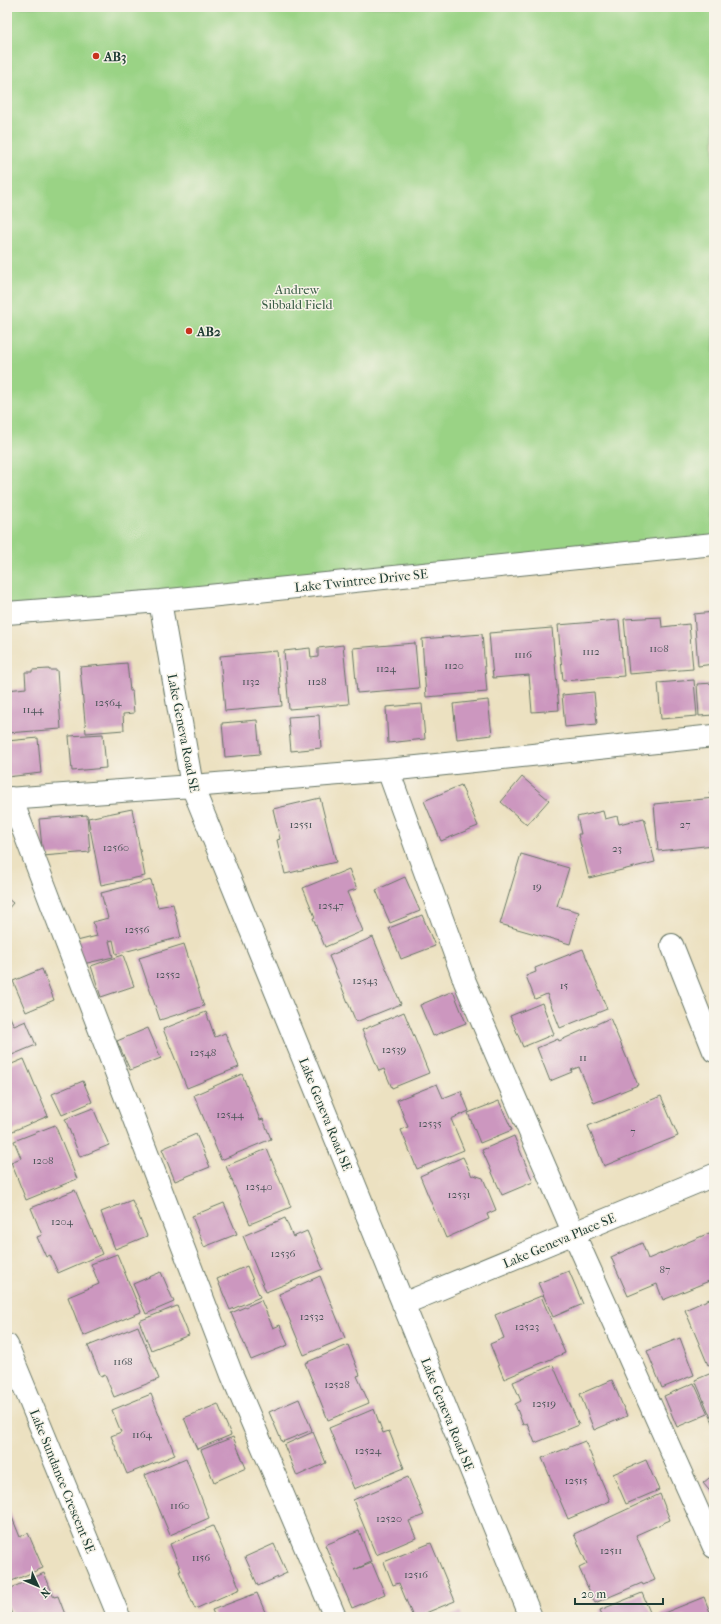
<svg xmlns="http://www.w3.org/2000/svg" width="721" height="1624" font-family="'IM FELL French Canon',serif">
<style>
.green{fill:#9ad385;stroke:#5c885c}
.building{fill:#cc97bf}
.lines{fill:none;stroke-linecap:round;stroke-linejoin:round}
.minor-casing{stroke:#677665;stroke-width:24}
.minor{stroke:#fff;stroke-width:22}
.poi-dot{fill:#c8321e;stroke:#f7f3e8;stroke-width:1.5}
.labels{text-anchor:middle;stroke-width:3;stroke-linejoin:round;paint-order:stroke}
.number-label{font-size:11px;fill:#4a5457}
.poi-label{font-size:13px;font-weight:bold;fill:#1f3d34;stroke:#f7f3e8;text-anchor:start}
.park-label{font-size:13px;fill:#385b44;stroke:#f7f3e8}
.street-label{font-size:13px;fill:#1f3d34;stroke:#f7f3e8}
</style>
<rect width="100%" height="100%" fill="#f7f3e8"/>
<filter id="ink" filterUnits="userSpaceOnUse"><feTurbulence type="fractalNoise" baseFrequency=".025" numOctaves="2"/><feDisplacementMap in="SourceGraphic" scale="8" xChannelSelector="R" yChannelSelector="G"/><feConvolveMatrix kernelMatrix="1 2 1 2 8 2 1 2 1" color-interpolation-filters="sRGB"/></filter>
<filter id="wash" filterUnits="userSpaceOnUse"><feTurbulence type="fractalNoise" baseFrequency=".012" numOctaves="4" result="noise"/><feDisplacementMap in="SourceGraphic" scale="16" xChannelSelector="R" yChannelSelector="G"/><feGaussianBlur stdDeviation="0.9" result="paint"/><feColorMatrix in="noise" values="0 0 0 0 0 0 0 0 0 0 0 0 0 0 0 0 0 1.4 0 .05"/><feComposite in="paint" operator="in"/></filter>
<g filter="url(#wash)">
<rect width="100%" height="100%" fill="#ece1c1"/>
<path class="green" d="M 7,7 L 714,7 L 714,544 L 7,613 Z"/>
<g id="blocks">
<path class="building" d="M 714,612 L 714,664 L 698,666 L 694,614 Z
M 661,617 L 662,627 L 689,624 L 693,669 L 629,674 L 624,619 Z
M 619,620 L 624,676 L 563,681 L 558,625 Z
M 552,628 L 559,710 L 532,712 L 529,675 L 493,678 L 489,633 Z
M 482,634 L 487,692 L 426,697 L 422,639 Z
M 415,643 L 419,688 L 357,693 L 353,648 Z
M 343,645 L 349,704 L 289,709 L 284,651 L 310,648 L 311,658 L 318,657 L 318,648 Z
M 277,651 L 282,706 L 225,711 L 220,656 Z
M 127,663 L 130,691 L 132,691 L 134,713 L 123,714 L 124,730 L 86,733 L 80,667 Z
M 49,669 L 49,670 L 57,670 L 61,729 L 7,733 L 7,690 L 26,688 L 25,672 L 32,672 L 32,670 Z
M 694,680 L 697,716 L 661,719 L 658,683 Z
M 714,683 L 714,715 L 699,716 L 697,684 Z
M 594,692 L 597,724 L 565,727 L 562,695 Z
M 488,700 L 492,735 L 457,739 L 453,704 Z
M 422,704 L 425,739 L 388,743 L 386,707 Z
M 319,715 L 321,748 L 291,751 L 288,717 Z
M 257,720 L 260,754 L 225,757 L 222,723 Z
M 103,734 L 106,768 L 72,771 L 69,736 Z
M 38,738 L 41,773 L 7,777 L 7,741 Z
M 522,777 L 549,800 L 527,825 L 501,802 Z
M 714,782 L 714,795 L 709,794 Z
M 461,785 L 478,826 L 441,841 L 424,801 Z
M 320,798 L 336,862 L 285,874 L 277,840 L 280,839 L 273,809 Z
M 714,798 L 714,845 L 658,851 L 654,804 Z
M 132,809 L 145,876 L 101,885 L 88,818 Z
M 603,811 L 605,819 L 617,816 L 619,824 L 644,818 L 655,862 L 589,878 L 578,834 L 581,834 L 577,817 Z
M 87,815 L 90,852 L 43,856 L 39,819 Z
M 521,854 L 569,868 L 557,906 L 579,912 L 570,944 L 500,924 Z
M 349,869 L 357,889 L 347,892 L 363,931 L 325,947 L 313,918 L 315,917 L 303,888 Z
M 405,877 L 420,911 L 390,923 L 376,890 Z
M 151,880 L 158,907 L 173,904 L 181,937 L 116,954 L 113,940 L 109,941 L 113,957 L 83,964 L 77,941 L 97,936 L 93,922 L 108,918 L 101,893 Z
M 7,898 L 13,903 L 7,910 Z
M 422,915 L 435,946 L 401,959 L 389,928 Z
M 373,937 L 401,1004 L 356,1022 L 329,956 Z
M 184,944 L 204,1006 L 160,1020 L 139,958 Z
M 583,949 L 607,1009 L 560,1028 L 547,994 L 535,999 L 526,976 L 536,972 L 535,968 Z
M 123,955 L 134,986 L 101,997 L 91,966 Z
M 42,969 L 54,1000 L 26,1012 L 13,981 Z
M 453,991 L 466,1023 L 433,1036 L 420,1005 Z
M 542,1003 L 554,1034 L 523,1047 L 510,1016 Z
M 7,1010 L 14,1026 L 26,1021 L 36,1045 L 7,1057 Z
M 206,1012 L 215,1037 L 225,1033 L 239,1067 L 187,1088 L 163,1029 Z
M 404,1012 L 429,1073 L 392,1088 L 384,1069 L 379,1071 L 362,1030 Z
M 610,1018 L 638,1085 L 594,1103 L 579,1067 L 571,1070 L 572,1072 L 550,1081 L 537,1048 L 558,1039 L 559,1041 Z
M 148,1028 L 161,1058 L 130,1070 L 117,1041 Z
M 24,1059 L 48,1116 L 8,1133 L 7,1066 Z
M 242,1074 L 260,1120 L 263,1119 L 271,1139 L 221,1160 L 194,1095 Z
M 83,1081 L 92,1102 L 62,1115 L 52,1094 Z
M 437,1084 L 443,1098 L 461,1091 L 469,1111 L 451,1119 L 464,1150 L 417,1169 L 401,1130 L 408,1127 L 397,1100 Z
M 661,1096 L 678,1136 L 604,1166 L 588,1126 Z
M 499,1101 L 512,1130 L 480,1143 L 468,1113 Z
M 93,1108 L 109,1145 L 80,1157 L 65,1119 Z
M 55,1125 L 77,1179 L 26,1200 L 11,1162 L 21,1158 L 14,1141 Z
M 196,1134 L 210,1167 L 175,1181 L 162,1149 Z
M 514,1136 L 533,1182 L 502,1195 L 482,1150 Z
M 267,1149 L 291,1207 L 250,1224 L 226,1166 Z
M 463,1157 L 472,1176 L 474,1175 L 483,1178 L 496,1210 L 487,1214 L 489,1219 L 446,1238 L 420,1176 Z
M 75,1190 L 102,1254 L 58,1273 L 50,1255 L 46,1257 L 37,1237 L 42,1235 L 31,1208 Z
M 132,1200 L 147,1236 L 115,1249 L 101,1212 Z
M 224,1203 L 237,1234 L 204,1247 L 192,1216 Z
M 285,1218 L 293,1237 L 307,1231 L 323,1269 L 266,1292 L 243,1236 Z
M 714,1231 L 714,1279 L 663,1300 L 657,1284 L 628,1296 L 611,1257 L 642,1243 L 648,1259 Z
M 117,1254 L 141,1312 L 83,1336 L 68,1297 L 99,1284 L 91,1264 Z
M 247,1266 L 260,1297 L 230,1310 L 217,1279 Z
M 569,1271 L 583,1304 L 553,1317 L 538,1283 Z
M 161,1272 L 174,1302 L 146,1314 L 133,1284 Z
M 320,1276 L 345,1338 L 304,1355 L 279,1294 Z
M 541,1296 L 565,1353 L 504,1379 L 490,1344 L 504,1338 L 495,1315 Z
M 714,1297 L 714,1362 L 708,1365 L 685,1310 Z
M 261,1300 L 273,1328 L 280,1325 L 288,1345 L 251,1360 L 231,1313 Z
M 177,1306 L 189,1335 L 151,1350 L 139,1321 Z
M 138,1326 L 159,1379 L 114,1397 L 105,1375 L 101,1377 L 88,1346 Z
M 680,1338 L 694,1375 L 662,1388 L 647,1351 Z
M 348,1345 L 360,1375 L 357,1376 L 369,1403 L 328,1420 L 305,1363 Z
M 553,1365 L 579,1425 L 535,1443 L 527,1423 L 523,1425 L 515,1404 L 521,1401 L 513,1382 Z
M 714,1372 L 714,1425 L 695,1380 Z
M 612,1380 L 627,1416 L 594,1430 L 580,1394 Z
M 694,1383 L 708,1414 L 677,1427 L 664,1396 Z
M 151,1394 L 175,1455 L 127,1474 L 111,1436 L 121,1432 L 112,1410 Z
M 299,1399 L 312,1430 L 282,1442 L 269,1412 Z
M 218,1404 L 231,1435 L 197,1449 L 184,1418 Z
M 374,1409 L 383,1433 L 389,1431 L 404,1468 L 354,1489 L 329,1428 Z
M 313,1432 L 326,1463 L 297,1476 L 284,1445 Z
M 233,1437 L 246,1468 L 214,1482 L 201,1450 Z
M 585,1441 L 610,1501 L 568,1519 L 542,1458 Z
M 186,1458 L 209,1518 L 170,1535 L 145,1475 Z
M 646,1460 L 659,1490 L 626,1504 L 613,1474 Z
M 714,1474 L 714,1496 L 703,1483 Z
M 408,1477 L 424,1515 L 409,1521 L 416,1538 L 376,1555 L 353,1500 Z
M 660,1494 L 670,1520 L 636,1535 L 655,1580 L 643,1585 L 642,1583 L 595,1603 L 579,1568 L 587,1564 L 574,1534 Z
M 7,1505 L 20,1537 L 28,1533 L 43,1568 L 7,1583 Z
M 213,1526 L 240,1589 L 195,1609 L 179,1571 L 181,1571 L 170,1544 Z
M 359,1531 L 371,1562 L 354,1570 L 372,1563 L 385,1594 L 352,1608 L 325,1545 Z
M 431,1543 L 455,1601 L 416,1617 L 413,1617 L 399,1583 L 393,1585 L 384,1562 Z
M 274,1544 L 287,1573 L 258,1586 L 245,1557 Z
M 44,1573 L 54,1597 L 58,1596 L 66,1617 L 13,1617 L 7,1602 L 7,1590 Z
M 257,1593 L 267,1617 L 215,1617 L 212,1610 Z
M 642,1593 L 652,1617 L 603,1617 L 600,1610 Z
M 704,1597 L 712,1617 L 659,1617 L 659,1615 Z
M 460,1612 L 462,1617 L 448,1617 Z"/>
</g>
</g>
<g filter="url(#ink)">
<use href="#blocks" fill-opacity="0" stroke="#677665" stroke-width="1"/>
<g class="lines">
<defs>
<path id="minor" d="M 160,601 L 192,786 L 531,1617
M 7,613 L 160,601 L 714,544
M 388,770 L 465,982 L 574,1234 L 714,1547
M 11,798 L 232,1375 L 335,1617
M 7,799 L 192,786 L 388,770 L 714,736
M 672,945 L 714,1051
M 403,1304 L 714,1175
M 7,1345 L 119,1617"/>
</defs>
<use href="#minor" class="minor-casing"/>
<use href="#minor" class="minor"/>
</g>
</g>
<g class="poi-dot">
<circle cx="96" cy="56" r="4"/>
<circle cx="189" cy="331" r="4"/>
</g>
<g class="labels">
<g class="number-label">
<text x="659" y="652">1108</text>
<text x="591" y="655">1112</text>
<text x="523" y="658">1116</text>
<text x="454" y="669">1120</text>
<text x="386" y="672">1124</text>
<text x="251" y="685">1132</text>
<text x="317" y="685">1128</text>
<text x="108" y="706">12564</text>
<text x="33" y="713">1144</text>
<text x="301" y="828">12551</text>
<text x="685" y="828">27</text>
<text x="116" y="851">12560</text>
<text x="617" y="852">23</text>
<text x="537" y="890">19</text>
<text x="331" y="909">12547</text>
<text x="137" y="933">12556</text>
<text x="168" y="978">12552</text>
<text x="365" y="984">12543</text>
<text x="564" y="989">15</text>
<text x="394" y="1053">12539</text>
<text x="203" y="1056">12548</text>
<text x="583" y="1061">11</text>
<text x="230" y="1118">12544</text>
<text x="430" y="1127">12535</text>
<text x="633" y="1135">7</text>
<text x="43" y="1164">1208</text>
<text x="259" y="1190">12540</text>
<text x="459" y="1198">12531</text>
<text x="62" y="1225">1204</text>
<text x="283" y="1257">12536</text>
<text x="665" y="1273">87</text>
<text x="312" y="1320">12532</text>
<text x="527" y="1330">12523</text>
<text x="123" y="1365">1168</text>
<text x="337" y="1388">12528</text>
<text x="544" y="1407">12519</text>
<text x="142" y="1438">1164</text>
<text x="368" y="1454">12524</text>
<text x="576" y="1484">12515</text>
<text x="180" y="1509">1160</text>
<text x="389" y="1522">12520</text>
<text x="611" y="1554">12511</text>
<text x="201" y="1561">1156</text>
<text x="416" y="1578">12516</text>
</g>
<g class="poi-label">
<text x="104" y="61">AB3</text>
<text x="197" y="336">AB2</text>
</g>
<g class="park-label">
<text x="297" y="294">Andrew<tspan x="297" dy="15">Sibbald Field</tspan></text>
</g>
<g class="street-label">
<text transform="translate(361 580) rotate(-6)" y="5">Lake Twintree Drive SE</text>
<text transform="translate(184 733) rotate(79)" y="5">Lake Geneva Road SE</text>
<text transform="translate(326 1114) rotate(68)" y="5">Lake Geneva Road SE</text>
<text transform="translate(559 1240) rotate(-23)" y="5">Lake Geneva Place SE</text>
<text transform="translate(448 1414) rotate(68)" y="5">Lake Geneva Road SE</text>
<text transform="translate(63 1481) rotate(68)" y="5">Lake Sundance Crescent SE</text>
</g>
</g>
<rect width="721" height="1624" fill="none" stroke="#f7f3e8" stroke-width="24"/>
<g transform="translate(38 1586) rotate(134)" stroke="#f7f3e8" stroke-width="3" paint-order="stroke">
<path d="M0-3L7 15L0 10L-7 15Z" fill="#1f3d34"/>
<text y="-6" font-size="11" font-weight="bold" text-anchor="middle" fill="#1f3d34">N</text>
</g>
<path d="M575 1598v6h88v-6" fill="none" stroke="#1f3d34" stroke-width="2"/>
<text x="581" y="1598" font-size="12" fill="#1f3d34" stroke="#f7f3e8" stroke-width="3" paint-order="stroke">20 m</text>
</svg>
